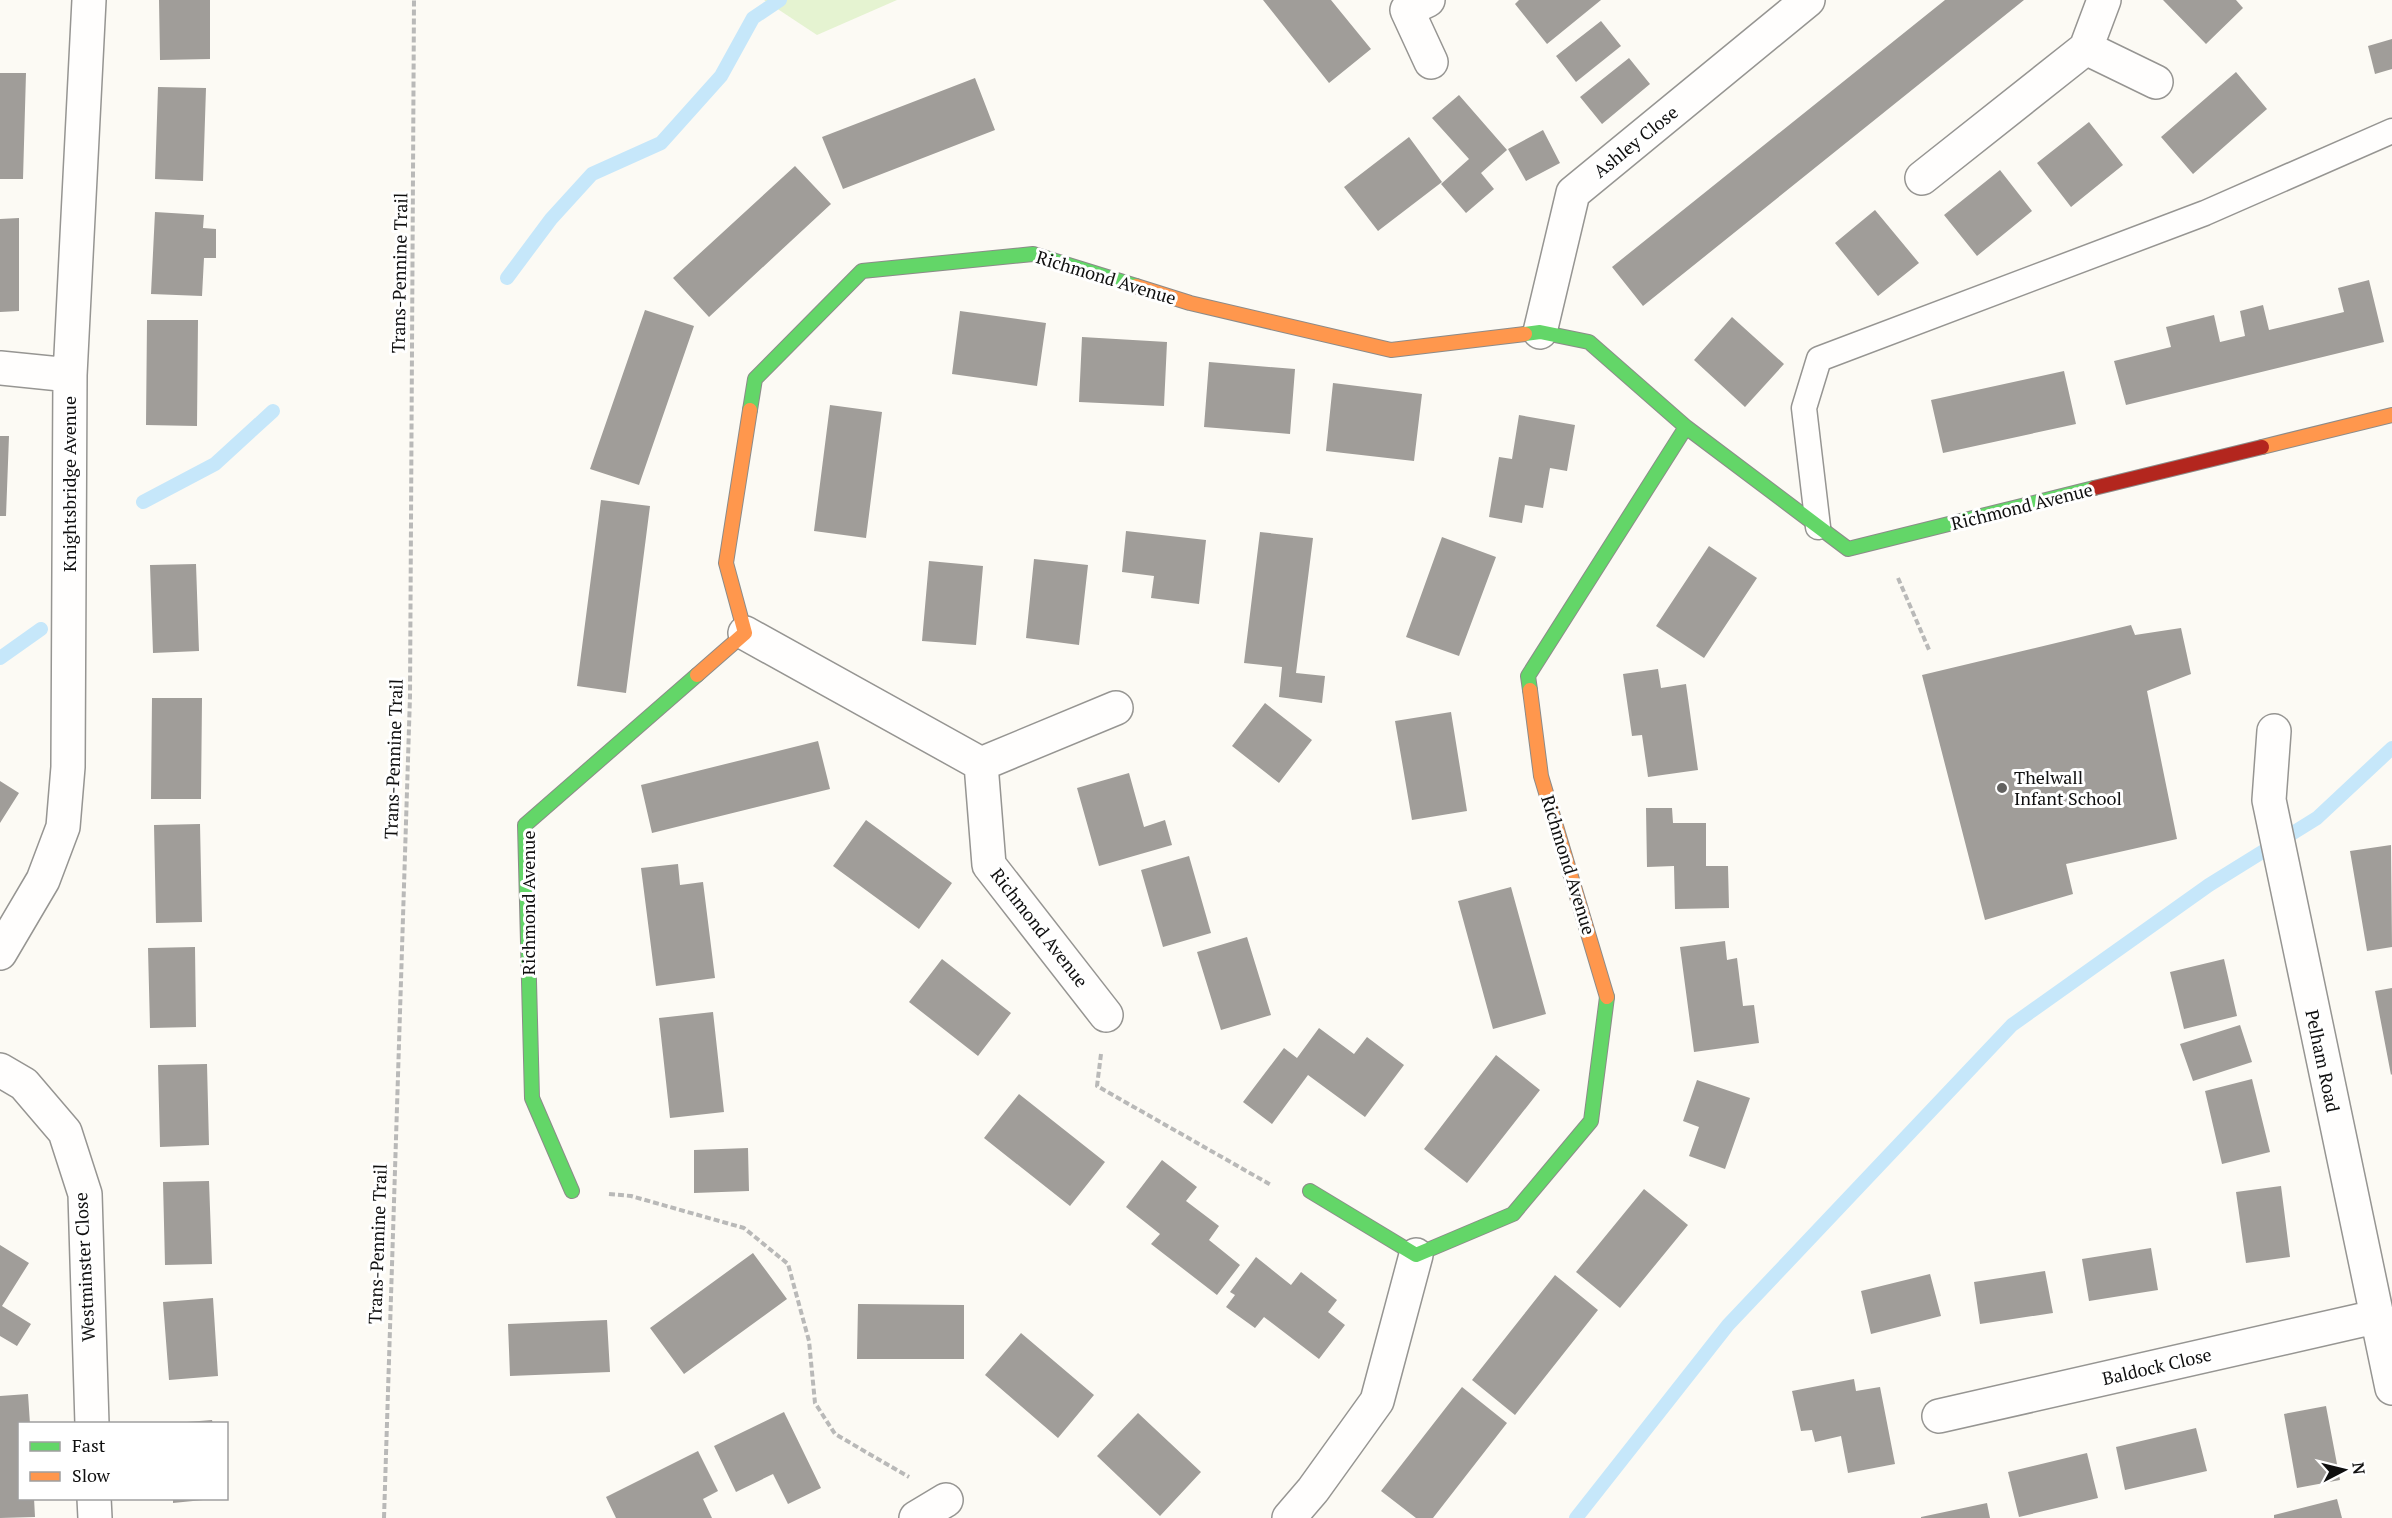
<svg xmlns="http://www.w3.org/2000/svg" width="2392" height="1518" font-family="'PT Serif',serif">
<style>
.green{fill:#e5f3d1}
.lines{fill:none;stroke-linecap:round;stroke-linejoin:round}
.stream{stroke:#c6e7fa;stroke-width:14}
.building{fill:#a09d99}
.lane-casing{stroke:#969592;stroke-width:27}
.street-casing{stroke:#969592;stroke-width:36}
.fast-casing{stroke:#8c8b89;stroke-width:16}
.slow-casing{stroke:#8c8b89;stroke-width:16}
.jam-casing{stroke:#8c8b89;stroke-width:16}
.path{stroke:#b9b9b8;stroke-width:4;stroke-dasharray:6 3;stroke-linecap:butt}
.lane{stroke:#fffefd;stroke-width:24}
.street{stroke:#fffefd;stroke-width:33}
.fast{stroke:#63d668;stroke-width:14}
.slow{stroke:#ff974d;stroke-width:14}
.jam{stroke:#b3261e;stroke-width:14}
.poi-dot{fill:#62615f;stroke:#fff;stroke-width:2}
.labels{text-anchor:middle;stroke-width:6;stroke-linejoin:round;paint-order:stroke}
.street-label{font-size:18px;fill:#0f0f0f;stroke:#fff}
.poi-label{font-size:18px;fill:#0f0f0f;stroke:#fff;text-anchor:start}
</style>
<rect width="100%" height="100%" fill="#fcfaf4"/>
<path class="green" d="M 764,0 L 897,0 L 817,35 Z"/>
<g class="lines">
<path class="stream" d="M 507,278 L 551,219 L 592,174 L 661,143 L 721,76 L 753,18 L 780,0
M 143,502 L 215,464 L 273,411
M 0,658 L 41,629
M 1576,1518 L 1728,1325 L 2012,1025 L 2209,885 L 2317,818 L 2392,748"/>
</g>
<path class="building" d="M 159,0 L 210,0 L 210,59 L 160,60 Z
M 1263,0 L 1331,0 L 1371,49 L 1329,83 Z
M 1519,0 L 1601,0 L 1547,44 L 1515,4 Z
M 1945,0 L 2024,0 L 1643,306 L 1612,267 Z
M 2163,0 L 2236,0 L 2243,8 L 2206,44 Z
M 1601,21 L 1621,46 L 1576,82 L 1556,56 Z
M 2392,39 L 2392,69 L 2375,74 L 2368,46 Z
M 1629,58 L 1650,84 L 1602,124 L 1580,97 Z
M 2236,72 L 2267,109 L 2193,174 L 2161,137 Z
M 0,73 L 26,73 L 23,179 L 0,179 Z
M 975,78 L 995,130 L 843,189 L 822,137 Z
M 158,87 L 206,88 L 203,181 L 155,179 Z
M 1459,95 L 1507,150 L 1481,173 L 1494,189 L 1466,213 L 1441,184 L 1469,159 L 1432,118 Z
M 2089,122 L 2123,165 L 2071,207 L 2037,163 Z
M 1543,130 L 1560,163 L 1526,181 L 1508,149 Z
M 1409,137 L 1442,182 L 1378,231 L 1344,187 Z
M 795,166 L 831,204 L 709,317 L 673,278 Z
M 2000,170 L 2032,211 L 1977,256 L 1944,215 Z
M 1875,210 L 1919,263 L 1878,296 L 1835,243 Z
M 155,212 L 204,215 L 203,228 L 216,229 L 216,258 L 204,258 L 202,296 L 151,294 Z
M 19,218 L 19,311 L 0,312 L 0,219 Z
M 2369,280 L 2384,342 L 2126,405 L 2114,361 L 2171,347 L 2166,327 L 2214,315 L 2220,342 L 2245,336 L 2240,311 L 2263,305 L 2269,330 L 2344,312 L 2338,288 Z
M 645,310 L 694,326 L 639,485 L 590,469 Z
M 960,311 L 1046,323 L 1037,386 L 952,374 Z
M 1732,317 L 1784,364 L 1745,407 L 1694,360 Z
M 147,320 L 198,320 L 197,426 L 146,425 Z
M 1082,337 L 1167,342 L 1164,406 L 1079,402 Z
M 1209,362 L 1295,369 L 1290,434 L 1204,427 Z
M 2064,371 L 2076,424 L 1943,453 L 1931,400 Z
M 1333,383 L 1422,394 L 1414,461 L 1326,451 Z
M 830,405 L 882,412 L 866,538 L 814,531 Z
M 1519,415 L 1575,425 L 1567,471 L 1550,468 L 1543,508 L 1525,505 L 1522,523 L 1489,517 L 1499,457 L 1512,459 Z
M 0,436 L 9,436 L 6,516 L 0,516 Z
M 601,500 L 650,506 L 626,693 L 577,686 Z
M 1126,531 L 1206,540 L 1199,604 L 1151,598 L 1154,576 L 1122,572 Z
M 1260,532 L 1313,538 L 1296,673 L 1325,676 L 1322,703 L 1279,697 L 1282,667 L 1244,663 Z
M 1442,537 L 1496,557 L 1459,656 L 1406,637 Z
M 1709,546 L 1757,578 L 1704,658 L 1656,626 Z
M 1034,559 L 1088,565 L 1079,645 L 1026,638 Z
M 929,561 L 983,566 L 976,645 L 922,641 Z
M 196,564 L 199,651 L 153,653 L 150,565 Z
M 2131,625 L 2135,635 L 2181,628 L 2191,674 L 2147,691 L 2177,839 L 2066,864 L 2073,894 L 1985,920 L 1922,675 Z
M 1658,669 L 1661,688 L 1686,684 L 1698,770 L 1648,777 L 1642,735 L 1632,736 L 1623,674 Z
M 152,698 L 202,698 L 201,799 L 151,799 Z
M 1265,703 L 1312,740 L 1279,783 L 1232,746 Z
M 1451,712 L 1467,811 L 1412,820 L 1395,721 Z
M 818,741 L 830,789 L 652,833 L 641,785 Z
M 1129,773 L 1144,827 L 1165,820 L 1172,845 L 1099,866 L 1077,788 Z
M 0,781 L 19,793 L 0,823 Z
M 1646,808 L 1672,808 L 1673,823 L 1706,823 L 1706,866 L 1728,866 L 1729,908 L 1675,909 L 1674,866 L 1647,867 Z
M 866,820 L 952,883 L 919,929 L 833,866 Z
M 200,824 L 202,922 L 156,923 L 154,825 Z
M 2391,845 L 2392,947 L 2367,951 L 2350,851 Z
M 1189,856 L 1211,933 L 1163,947 L 1141,870 Z
M 678,864 L 680,885 L 703,882 L 715,978 L 656,986 L 641,868 Z
M 1511,887 L 1546,1014 L 1493,1029 L 1458,901 Z
M 1247,937 L 1271,1015 L 1221,1030 L 1197,952 Z
M 1725,941 L 1727,960 L 1737,958 L 1743,1006 L 1754,1005 L 1759,1043 L 1694,1052 L 1680,947 Z
M 195,947 L 196,1027 L 150,1028 L 148,948 Z
M 942,959 L 1011,1013 L 978,1056 L 909,1002 Z
M 2224,959 L 2237,1016 L 2184,1029 L 2170,972 Z
M 2392,988 L 2392,1074 L 2391,1075 L 2375,991 Z
M 713,1012 L 724,1112 L 670,1118 L 659,1018 Z
M 2240,1025 L 2252,1062 L 2193,1081 L 2180,1044 Z
M 1319,1028 L 1354,1054 L 1367,1037 L 1404,1065 L 1365,1117 L 1308,1075 L 1272,1124 L 1243,1102 L 1284,1048 L 1297,1058 Z
M 1496,1055 L 1540,1090 L 1467,1183 L 1424,1149 Z
M 207,1064 L 209,1145 L 160,1147 L 158,1065 Z
M 2252,1079 L 2270,1152 L 2222,1164 L 2205,1091 Z
M 1697,1080 L 1750,1098 L 1725,1169 L 1689,1156 L 1699,1127 L 1683,1121 Z
M 1019,1094 L 1105,1162 L 1070,1206 L 984,1138 Z
M 748,1148 L 749,1191 L 694,1193 L 694,1150 Z
M 1162,1160 L 1197,1187 L 1186,1201 L 1219,1226 L 1209,1240 L 1240,1265 L 1217,1295 L 1151,1244 L 1160,1234 L 1126,1207 Z
M 209,1181 L 212,1264 L 165,1265 L 163,1182 Z
M 2281,1186 L 2290,1257 L 2246,1263 L 2236,1192 Z
M 1644,1189 L 1688,1225 L 1620,1308 L 1576,1272 Z
M 0,1245 L 29,1263 L 2,1306 L 31,1324 L 17,1346 L 0,1336 Z
M 2151,1248 L 2158,1290 L 2089,1301 L 2082,1259 Z
M 753,1253 L 787,1299 L 684,1374 L 650,1328 Z
M 1256,1257 L 1291,1285 L 1301,1272 L 1337,1300 L 1328,1312 L 1345,1325 L 1319,1359 L 1264,1317 L 1255,1328 L 1226,1307 L 1235,1295 L 1230,1292 Z
M 2045,1271 L 2053,1313 L 1980,1324 L 1974,1282 Z
M 1930,1274 L 1941,1316 L 1871,1334 L 1861,1291 Z
M 1555,1275 L 1598,1310 L 1515,1415 L 1472,1380 Z
M 213,1298 L 218,1376 L 169,1380 L 163,1302 Z
M 858,1304 L 964,1305 L 964,1359 L 857,1359 Z
M 607,1320 L 610,1372 L 510,1376 L 508,1324 Z
M 1021,1333 L 1094,1395 L 1058,1438 L 985,1375 Z
M 1854,1379 L 1856,1391 L 1880,1387 L 1895,1464 L 1848,1473 L 1841,1436 L 1815,1442 L 1812,1430 L 1801,1431 L 1792,1391 Z
M 1462,1387 L 1507,1423 L 1433,1518 L 1416,1518 L 1381,1491 Z
M 28,1394 L 30,1424 L 20,1424 L 20,1498 L 34,1498 L 35,1517 L 0,1518 L 0,1396 Z
M 2326,1406 L 2340,1480 L 2297,1488 L 2284,1414 Z
M 784,1412 L 821,1488 L 788,1504 L 773,1474 L 736,1492 L 714,1446 Z
M 1138,1413 L 1201,1472 L 1160,1516 L 1097,1456 Z
M 212,1420 L 213,1424 L 187,1424 L 187,1422 Z
M 2196,1428 L 2207,1471 L 2125,1490 L 2116,1447 Z
M 698,1451 L 718,1491 L 703,1499 L 712,1518 L 616,1518 L 606,1497 Z
M 2087,1453 L 2098,1498 L 2019,1517 L 2008,1472 Z
M 173,1498 L 203,1498 L 203,1500 L 173,1503 Z
M 2337,1499 L 2342,1518 L 2274,1518 L 2274,1515 Z
M 1987,1503 L 1990,1518 L 1921,1518 L 1921,1517 Z"/>
<g class="lines">
<defs>
<path id="lane" d="M 1818,527 L 1804,408 L 1819,359 L 2205,213 L 2392,131"/>
<path id="street" d="M 1428,0 L 1407,10 L 1431,62
M 2086,48 L 2104,0
M 1922,178 L 2086,48 L 2156,82
M 1540,332 L 1573,193 L 1808,0
M 0,368 L 70,375
M 745,633 L 981,764
M 2274,731 L 2269,800 L 2392,1388
M 0,953 L 43,880 L 63,827 L 68,767 L 70,375 L 89,0
M 1106,1015 L 989,865 L 981,764 L 1116,708
M 0,1070 L 24,1084 L 65,1132 L 85,1194 L 92,1424
M 1939,1416 L 2375,1317
M 94,1498 L 95,1518
M 916,1518 L 946,1500
M 1289,1518 L 1313,1490 L 1377,1401 L 1416,1255"/>
<path id="fast" d="M 1525,334 L 1540,332 L 1589,342 L 1686,427 L 1848,549 L 2094,488
M 750,410 L 755,379 L 862,271 L 1033,254 L 1136,286
M 1530,690 L 1528,676 L 1686,427
M 572,1191 L 532,1098 L 525,825 L 697,675
M 1310,1191 L 1416,1255 L 1513,1214 L 1591,1121 L 1607,997"/>
<path id="slow" d="M 1136,286 L 1190,303 L 1391,350 L 1525,334
M 2262,447 L 2392,415
M 697,675 L 745,633 L 726,563 L 750,410
M 1530,690 L 1541,776 L 1607,997"/>
<path id="jam" d="M 2094,488 L 2262,447"/>
</defs>
<use href="#lane" class="lane-casing"/>
<use href="#street" class="street-casing"/>
<use href="#fast" class="fast-casing"/>
<use href="#slow" class="slow-casing"/>
<use href="#jam" class="jam-casing"/>
<path class="path" d="M 1898,578 L 1930,652
M 1101,1054 L 1097,1086 L 1271,1185
M 609,1194 L 631,1196 L 744,1228 L 788,1264 L 809,1341 L 815,1403 L 835,1434 L 909,1477
M 384,1518 L 410,696 L 414,0"/>
<use href="#lane" class="lane"/>
<use href="#street" class="street"/>
<use href="#fast" class="fast"/>
<use href="#slow" class="slow"/>
<use href="#jam" class="jam"/>
</g>
<circle class="poi-dot" cx="2002" cy="788" r="6"/>
<g class="labels">
<g class="street-label">
<text transform="translate(1636 142) rotate(-39)" y="6">Ashley Close</text>
<text transform="translate(400 273) rotate(-89)" y="6">Trans-Pennine Trail</text>
<text transform="translate(1106 278) rotate(17)" y="6">Richmond Avenue</text>
<text transform="translate(70 484) rotate(-90)" y="6">Knightsbridge Avenue</text>
<text transform="translate(2022 507) rotate(-14)" y="6">Richmond Avenue</text>
<text transform="translate(394 759) rotate(-88)" y="6">Trans-Pennine Trail</text>
<text transform="translate(1568 865) rotate(73)" y="6">Richmond Avenue</text>
<text transform="translate(529 903) rotate(-90)" y="6">Richmond Avenue</text>
<text transform="translate(1039 928) rotate(52)" y="6">Richmond Avenue</text>
<text transform="translate(2322 1061) rotate(78)" y="6">Pelham Road</text>
<text transform="translate(378 1244) rotate(-88)" y="6">Trans-Pennine Trail</text>
<text transform="translate(85 1267) rotate(-93)" y="6">Westminster Close</text>
<text transform="translate(2157 1367) rotate(-13)" y="6">Baldock Close</text>
</g>
<g class="poi-label">
<text x="2014" y="784">Thelwall<tspan x="2014" dy="21">Infant School</tspan></text>
</g>
</g>
<rect x="18" y="1422" width="210" height="78" fill="#ffffff" stroke="#9f9f9f" stroke-width="1.5"/>
<rect x="30" y="1442" width="30" height="9" fill="#63d668" stroke="#9f9f9f" stroke-width="1.5"/>
<text x="72" y="1452" font-size="18" fill="#0f0f0f">Fast</text>
<rect x="30" y="1472" width="30" height="9" fill="#ff974d" stroke="#9f9f9f" stroke-width="1.5"/>
<text x="72" y="1482" font-size="18" fill="#0f0f0f">Slow</text>
<g transform="translate(2344 1470) rotate(83)" stroke="#ffffff" stroke-width="4.5" paint-order="stroke">
<path d="M0-4.5L10 22L0 15L-10 22Z" fill="#0f0f0f"/>
<text y="-9" font-size="16" font-weight="bold" text-anchor="middle" fill="#0f0f0f">N</text>
</g>
</svg>
